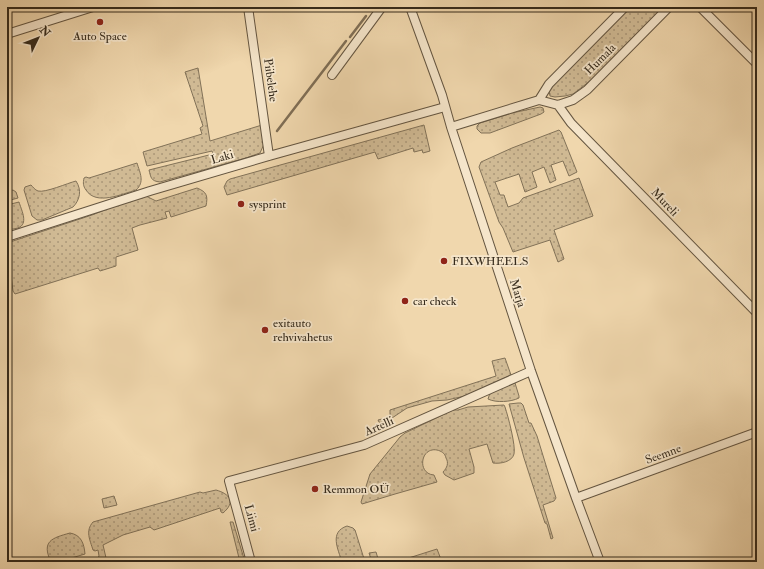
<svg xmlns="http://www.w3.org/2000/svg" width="764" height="569" font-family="'IM FELL Double Pica',serif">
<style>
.green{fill:url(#green-dots);stroke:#827258}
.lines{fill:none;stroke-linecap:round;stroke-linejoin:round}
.stream{stroke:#7f6e55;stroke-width:2.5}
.minor-casing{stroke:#645540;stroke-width:10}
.minor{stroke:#f5e5ca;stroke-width:8}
.poi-dot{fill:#8f2418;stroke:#f5e5ca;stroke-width:1.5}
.labels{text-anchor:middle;stroke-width:3.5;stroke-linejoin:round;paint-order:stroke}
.poi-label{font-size:12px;fill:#352a1b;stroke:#f5e5ca;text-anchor:start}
.street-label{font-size:12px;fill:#352a1b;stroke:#f5e5ca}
</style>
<defs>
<pattern id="green-dots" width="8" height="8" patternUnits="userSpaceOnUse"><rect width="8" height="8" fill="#d0ba94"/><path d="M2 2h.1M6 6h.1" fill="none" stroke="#aa9778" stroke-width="1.8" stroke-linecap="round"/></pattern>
</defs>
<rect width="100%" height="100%" fill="#f0d7ad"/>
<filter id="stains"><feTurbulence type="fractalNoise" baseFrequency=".005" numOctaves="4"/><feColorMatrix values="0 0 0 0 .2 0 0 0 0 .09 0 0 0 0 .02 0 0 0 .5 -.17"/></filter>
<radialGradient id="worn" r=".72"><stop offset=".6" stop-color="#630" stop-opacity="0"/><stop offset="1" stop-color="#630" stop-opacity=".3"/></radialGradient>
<path class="green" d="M 630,7 L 663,7 L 590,81 L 573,94 L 565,96 L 555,97 L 550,96 L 549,91 L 550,88 Z
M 198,68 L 210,141 L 262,125 L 264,144 L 260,153 L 246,158 L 160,182 C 151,181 151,178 149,170 L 213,154 L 212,151 L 147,166 L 143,152 L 202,134 L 200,128 L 203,126 L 185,72 Z
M 540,107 L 543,108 L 544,112 L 541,114 L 490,133 L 481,133 L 477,129 L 477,126 L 480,123 L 512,113 Z
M 424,125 L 430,151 L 423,153 L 422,150 L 414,152 L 413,148 L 378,159 L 375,152 L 227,195 L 224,187 L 227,181 L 230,179 Z
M 559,130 L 561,132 L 577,172 L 569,176 L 563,161 L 551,165 L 556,180 L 550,183 L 544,167 L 532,172 L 537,187 L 525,192 L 519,174 L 495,182 L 500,195 L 504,195 L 508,207 L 519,203 L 523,198 L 579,178 L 593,216 L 554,230 L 564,259 L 558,262 L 550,240 L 513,252 L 503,228 L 499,222 L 479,167 L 481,162 L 512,148 Z
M 137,163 C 140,173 145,182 136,190 C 122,194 96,206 86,190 C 83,186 83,183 84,178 L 86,177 L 89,178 Z
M 76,181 C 82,190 80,200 73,207 L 42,220 L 37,220 L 32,216 L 24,190 L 25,187 L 31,185 C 33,187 35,190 38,191 C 45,193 68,183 76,181 Z
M 197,188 C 207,192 208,196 206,206 L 171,217 L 169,211 L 165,212 L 167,218 L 140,225 L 132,228 L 138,250 L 116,257 L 116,266 L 100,271 L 98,268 L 15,294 L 13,291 L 9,260 L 7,260 L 7,243 L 92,215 L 130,200 L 146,196 L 156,201 Z
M 13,190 L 16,192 L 18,198 L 7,201 L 7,192 Z
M 19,202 C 21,209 28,222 20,227 C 17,229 11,229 7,230 L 7,205 Z
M 505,358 L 511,375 L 465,396 L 447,400 L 432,401 L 407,408 L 383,424 L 379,422 L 378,420 L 390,417 L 390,410 L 496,376 L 492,361 Z
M 515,383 L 519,396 L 519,398 C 511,402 496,403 488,399 L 490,393 L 506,385 Z
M 518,403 L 521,403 L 523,405 L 529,423 L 531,423 L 537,436 L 556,498 L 554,501 L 543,505 L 553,538 L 551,539 L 547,524 L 545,523 L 524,458 L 509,404 Z
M 504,405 L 505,407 C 508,416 516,446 514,454 C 512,462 500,464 493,463 L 487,444 L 469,449 L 474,467 L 474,473 L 454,480 L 445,475 L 443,472 C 447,468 449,463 446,458 C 445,453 441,451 437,450 C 420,447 417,474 434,475 L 437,482 L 395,494 L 362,504 L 361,502 L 370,474 L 396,442 L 400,437 L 405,433 L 453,410 L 458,410 L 468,407 Z
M 216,490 C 230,494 236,502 223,513 L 221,512 L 220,508 L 154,530 L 150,527 L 123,535 L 103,545 L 107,562 L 99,562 L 98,558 L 99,556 L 98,550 L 95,551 L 93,550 C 90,540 85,531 93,522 L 200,492 L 203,493 Z
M 114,496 L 117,505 L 104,508 L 102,499 Z
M 230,522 L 233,522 L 245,562 L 229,562 L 239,558 Z
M 347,526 L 353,528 L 355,530 L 365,562 L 342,562 C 338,549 329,532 347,526 Z
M 70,533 C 81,535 84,543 85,554 L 58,562 L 51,562 C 41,541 52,538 70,533 Z
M 437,549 L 442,562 L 396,562 Z
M 376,552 L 379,562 L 372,562 L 369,553 Z"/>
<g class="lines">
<path class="stream" d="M 371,9 L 373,7
M 350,37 L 366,16
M 277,131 L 346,41"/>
<defs>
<path id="minor" d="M 248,7 L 269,156
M 410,7 L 442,95 L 451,127 L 531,371 L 576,498 L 600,562
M 700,7 L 757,64
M 7,34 L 93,7
M 332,75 L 382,7
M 539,100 L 549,84 L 625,7
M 558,105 L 571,123 L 757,313
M 451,127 L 539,100 L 558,105 L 573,100 L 587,90 L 669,7
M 7,237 L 150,191 L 269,156 L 445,107
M 576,498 L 757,432
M 251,562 L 229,481 L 364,445 L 531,371"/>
</defs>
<use href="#minor" class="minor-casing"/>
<use href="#minor" class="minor"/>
</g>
<g class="poi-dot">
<circle cx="100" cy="22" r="4"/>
<circle cx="241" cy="204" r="4"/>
<circle cx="444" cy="261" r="4"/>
<circle cx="405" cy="301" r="4"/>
<circle cx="265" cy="330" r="4"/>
<circle cx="315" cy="489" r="4"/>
</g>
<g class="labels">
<g class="poi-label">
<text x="100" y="40" text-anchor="middle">Auto Space</text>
<text x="249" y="208">sysprint</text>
<text x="452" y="265">FIXWHEELS</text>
<text x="413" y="305">car check</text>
<text x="273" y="327">exitauto<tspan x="273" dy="14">rehvivahetus</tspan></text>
<text x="323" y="493">Remmon OÜ</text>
</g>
<g class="street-label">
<text transform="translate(600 59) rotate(-45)" y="4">Humala</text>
<text transform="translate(271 80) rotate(82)" y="4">Piibelehe</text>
<text transform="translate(222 157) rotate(-16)" y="4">Laki</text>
<text transform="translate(665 202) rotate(46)" y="4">Mureli</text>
<text transform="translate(518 293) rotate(72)" y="4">Marja</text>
<text transform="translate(379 426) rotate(-24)" y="4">Artelli</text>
<text transform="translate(663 454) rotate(-20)" y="4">Seemne</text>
<text transform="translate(252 518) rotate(75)" y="4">Liimi</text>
</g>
</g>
<rect width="764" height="569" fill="none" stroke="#f0d7ad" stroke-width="24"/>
<rect x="8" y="8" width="748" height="553" fill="none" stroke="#352a1b" stroke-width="2"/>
<rect x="12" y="12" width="740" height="545" fill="none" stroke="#352a1b"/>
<g transform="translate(38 38) rotate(47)" stroke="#f5e5ca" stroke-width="3" paint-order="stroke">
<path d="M0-3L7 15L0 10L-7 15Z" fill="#352a1b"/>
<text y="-6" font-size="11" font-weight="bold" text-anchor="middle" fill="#352a1b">N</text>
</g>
<rect width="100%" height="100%" filter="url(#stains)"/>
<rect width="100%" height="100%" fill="url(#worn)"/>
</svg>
